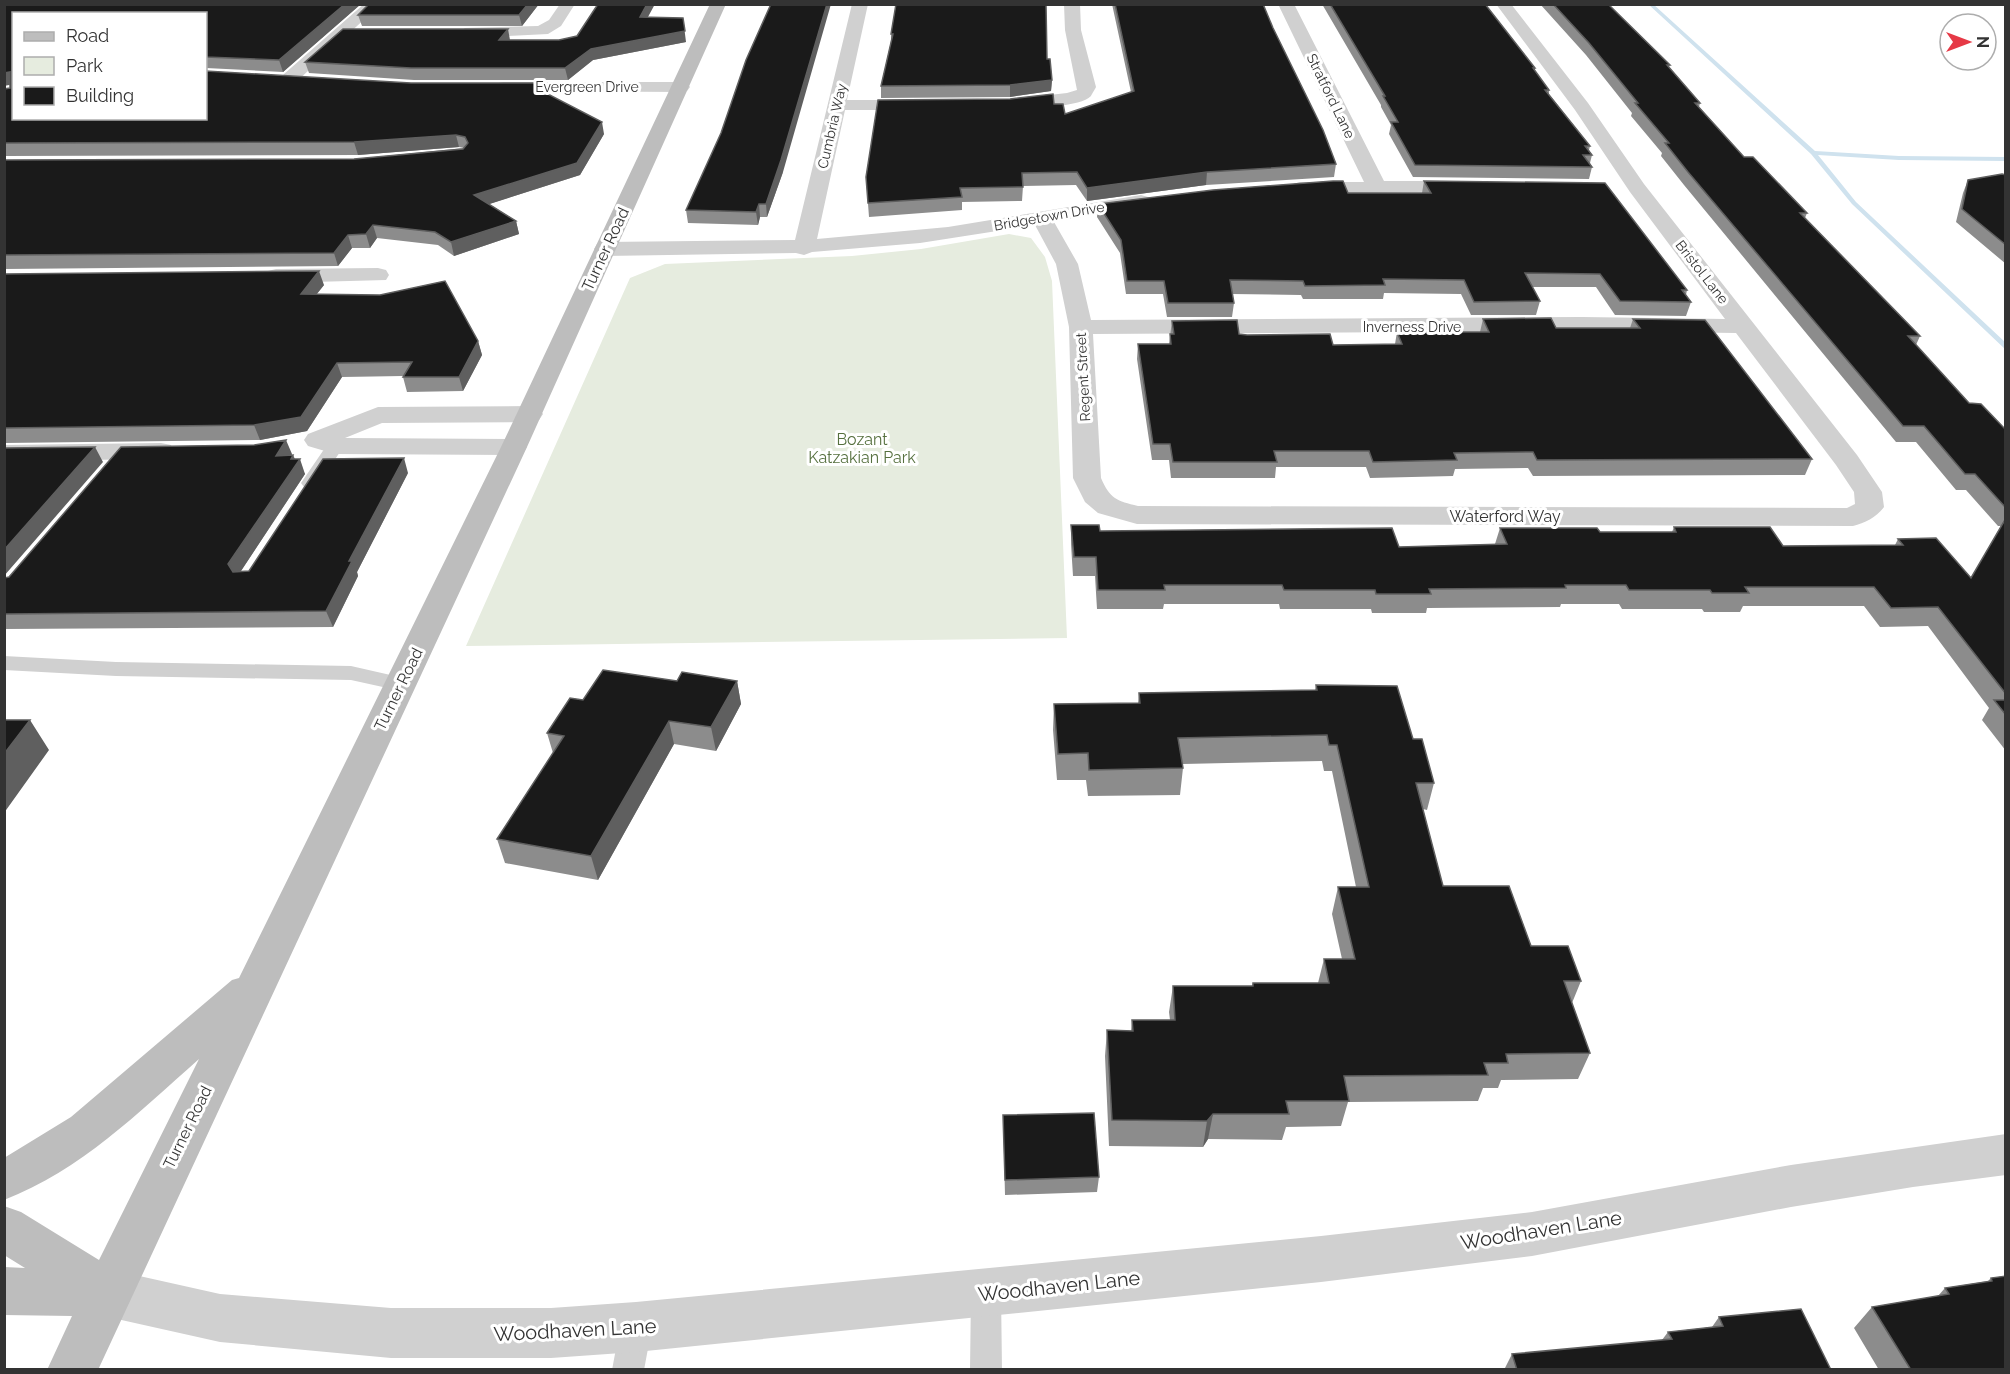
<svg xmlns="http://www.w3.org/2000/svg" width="2010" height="1374" font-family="Raleway,sans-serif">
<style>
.green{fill:#e6ecdf}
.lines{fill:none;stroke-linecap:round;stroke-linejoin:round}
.stream{fill:#cfe2ee;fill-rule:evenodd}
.service{fill:#d0d0d0;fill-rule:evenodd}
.minor{fill:#d0d0d0;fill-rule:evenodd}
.tertiary{fill:#d0d0d0;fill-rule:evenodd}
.secondary{fill:#bdbdbd;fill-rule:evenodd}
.wall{fill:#8c8c8c}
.shaded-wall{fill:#5f5f5f}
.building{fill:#1a1a1a;stroke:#5f5f5f;stroke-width:1.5}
.labels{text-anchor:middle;stroke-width:6;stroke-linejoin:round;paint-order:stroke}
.far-street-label{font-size:14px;fill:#333;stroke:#fff}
.street-label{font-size:16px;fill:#333;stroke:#fff}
.park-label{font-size:16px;fill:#56703f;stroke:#fff}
.near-street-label{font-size:20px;fill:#333;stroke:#fff}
</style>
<rect width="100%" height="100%" fill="#fff"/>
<path class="green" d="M 1009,234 L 1031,238 L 1045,257 L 1052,281 L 1067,638 L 466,646 L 630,278 L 665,264 L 852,256 L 921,249 Z"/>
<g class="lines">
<path class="stream" d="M 1648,4 L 1653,4 L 1815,151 L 1899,156 L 2006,157 L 2006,161 L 1899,160 L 1818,155 L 1856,202 L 2006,343 L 2006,350 L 1852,204 L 1811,154 Z"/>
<path class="service" d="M 335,441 L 341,442 L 344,446 L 319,483 L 316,487 L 304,487 L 301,483 L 329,442 Z
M 4,656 L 116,662 L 351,666 L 408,679 L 411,684 L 408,689 L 401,691 L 351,680 L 116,676 L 4,670 Z
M 986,1278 L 997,1282 L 1001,1293 L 1002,1370 L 970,1370 L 971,1293 L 975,1282 Z
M 636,1311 L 647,1316 L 652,1327 L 644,1370 L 612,1370 L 620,1327 L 625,1316 Z"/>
<path class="minor" d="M 364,4 L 381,4 L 296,82 L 284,82 L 281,78 L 284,74 Z
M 560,4 L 575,4 L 561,26 L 548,34 L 465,38 L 457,33 L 465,28 L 538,26 L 549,20 Z
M 852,4 L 868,4 L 847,100 L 922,100 L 928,101 L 931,105 L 928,109 L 922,110 L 845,110 L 817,239 L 948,227 L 1141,195 L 1148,197 L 1151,201 L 1148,205 L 1054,222 L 1078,264 L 1091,320 L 1582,317 L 1725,319 L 1630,192 L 1575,110 L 1496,4 L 1511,4 L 1588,103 L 1644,184 L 1857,455 L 1882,492 L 1884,507 C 1877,517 1865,523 1853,526 L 1137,524 L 1098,513 L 1085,502 L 1073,478 L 1069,327 L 1056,264 L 1035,225 L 920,243 L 812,252 L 804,255 L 796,253 L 605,256 L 597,254 L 594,249 L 597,244 L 605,242 L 795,240 ZM 1582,331 L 1736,333 L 1836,465 L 1854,492 L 1855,504 L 1847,508 L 1138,506 C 1117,501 1110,499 1101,478 L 1093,334 Z
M 1064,4 L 1080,4 L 1081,30 L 1096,87 C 1095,89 1092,94 1091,96 C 1079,108 1028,108 1010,109 L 1004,108 L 1001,104 L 1004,100 L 1067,93 L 1077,90 L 1065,30 Z
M 1278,4 L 1294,4 L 1384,181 L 1467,181 L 1474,183 L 1477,187 L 1474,191 L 1300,194 L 1293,192 L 1290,188 L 1293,184 L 1300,182 L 1364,182 Z
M 504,82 L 681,82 L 687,83 L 690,87 L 687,91 L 681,92 L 498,91 L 495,87 L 498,83 Z
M 378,268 L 386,270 L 389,275 L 386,280 L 276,283 L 268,281 L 265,276 L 268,271 L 276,269 Z
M 530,406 L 539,408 L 543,414 L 539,420 L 530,422 L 382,423 L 345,438 L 514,439 L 523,441 L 527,447 L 523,453 L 514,455 L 335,454 L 308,446 L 304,440 L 308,434 L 378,407 Z
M 161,443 L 171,445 L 174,451 L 171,457 L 161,459 L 4,461 L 4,445 Z"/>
<path class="tertiary" d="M 2006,1134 L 2006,1175 L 1913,1187 L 1791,1207 L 1532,1256 L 1321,1282 L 636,1352 L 551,1358 L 391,1358 L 220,1342 L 108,1317 L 91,1310 L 84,1293 L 91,1276 L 108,1269 L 220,1294 L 391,1308 L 551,1308 L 636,1302 L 1321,1236 L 1532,1212 L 1791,1165 Z"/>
<path class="secondary" d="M 710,4 L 726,4 L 527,447 L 98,1370 L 47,1370 L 72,1316 L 4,1315 L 4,1267 L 25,1268 L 4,1255 L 4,1206 L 21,1212 L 99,1260 L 199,1059 C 138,1113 81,1170 4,1200 L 4,1158 L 71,1117 L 232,980 L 239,978 L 501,447 Z"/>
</g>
<path class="wall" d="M 4,4 L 361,4 L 283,72 L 206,68 L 206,14 L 14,118 L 549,94 L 604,134 L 580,175 L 489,204 L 516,221 L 519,234 L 454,256 L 438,245 L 377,238 L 370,248 L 352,248 L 338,266 L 4,269 L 4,160 L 354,159 L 464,148 L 459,147 L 358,155 L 4,156 L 4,89 L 10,88 Z
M 369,4 L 539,4 L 522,26 L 362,26 L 358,15 Z
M 1112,4 L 1263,4 L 1273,28 L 1336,164 L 1334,177 L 1206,185 L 1087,201 L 1076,185 L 1023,186 L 1022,201 L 962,202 L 962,210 L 869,217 L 866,177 L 1010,99 L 1054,104 L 1065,114 L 1131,92 Z
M 1322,4 L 1485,4 L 1535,68 L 1535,71 L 1549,90 L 1549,94 L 1590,146 L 1589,150 L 1592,155 L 1590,163 L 1592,167 L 1589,179 L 1413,177 L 1389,134 L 1391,125 L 1381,107 L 1381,105 Z
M 1540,4 L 1608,4 L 1670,65 L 1669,67 L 1700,103 L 1699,107 L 1744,157 L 1807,213 L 1805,218 L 1920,336 L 1916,345 L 1969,403 L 2006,430 L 2006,751 L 1982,720 L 1989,708 L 1928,626 L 1880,627 L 1864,606 L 1743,606 L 1740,612 L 1704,612 L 1702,609 L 1622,609 L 1619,604 L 1561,604 L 1560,607 L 1427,608 L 1426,613 L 1372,613 L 1371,609 L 1280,609 L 1279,604 L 1164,604 L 1163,609 L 1097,609 L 1095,576 L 1073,576 L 1071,544 L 1071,525 L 1100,531 L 1399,547 L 1495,544 L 1500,528 L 1600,532 L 1672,532 L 1674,527 L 1783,546 L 1895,545 L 1898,539 L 1971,578 L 2001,526 L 1998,526 L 1966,490 L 1956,490 L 1916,442 L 1896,442 L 1684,185 L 1661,156 L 1662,153 L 1631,116 L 1632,113 L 1586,55 Z
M 648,17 L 686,42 L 593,60 L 568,80 L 414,80 L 309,73 L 305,62 L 510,40 L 559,40 L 577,36 Z
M 891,34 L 1047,59 L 1052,80 L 1051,91 L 1010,97 L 881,98 L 881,86 L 891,41 Z
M 783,172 L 767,217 L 760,217 L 758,225 L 688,223 L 686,210 Z
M 2006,175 L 2006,264 L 1956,222 L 1963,193 L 1968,180 Z
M 1424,181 L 1687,290 L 1686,295 L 1691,302 L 1686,316 L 1615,315 L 1596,287 L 1532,287 L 1540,301 L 1536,315 L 1471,315 L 1461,294 L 1384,293 L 1383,299 L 1303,299 L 1301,295 L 1232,294 L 1234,303 L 1232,317 L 1167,317 L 1163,294 L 1126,294 L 1120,253 L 1097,217 L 1098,204 L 1348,193 L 1422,193 Z
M 4,274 L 324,285 L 317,294 L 478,341 L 482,355 L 463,391 L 407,392 L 403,377 L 403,376 L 342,377 L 307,431 L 260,440 L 4,443 Z
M 1483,319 L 1556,328 L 1630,328 L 1633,319 L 1812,459 L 1805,475 L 1533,476 L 1528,468 L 1455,469 L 1453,476 L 1370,478 L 1366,467 L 1276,467 L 1275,478 L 1171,478 L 1169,460 L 1152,460 L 1137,359 L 1138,344 L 1169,344 L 1172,321 L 1239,334 L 1333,345 L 1395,344 L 1397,332 L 1480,332 Z
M 292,454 L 292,455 L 293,455 L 295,459 L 305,474 L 241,571 L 249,571 L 408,473 L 357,572 L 358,576 L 333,627 L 4,629 L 4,578 L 9,577 Z
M 677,681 L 737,681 L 741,704 L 716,751 L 674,744 L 598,880 L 505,863 L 497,839 L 553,753 L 547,733 L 583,700 Z
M 1316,685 L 1413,739 L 1434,783 L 1427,810 L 1423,809 L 1443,886 L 1581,981 L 1572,1003 L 1590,1053 L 1578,1079 L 1501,1080 L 1498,1088 L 1483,1088 L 1478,1101 L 1348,1102 L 1341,1126 L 1286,1127 L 1282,1140 L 1208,1139 L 1203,1147 L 1109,1146 L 1105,1056 L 1107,1030 L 1131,1031 L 1132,1020 L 1170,1020 L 1169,1012 L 1173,986 L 1252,986 L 1253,983 L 1318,983 L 1324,959 L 1342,959 L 1332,914 L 1338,887 L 1356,887 L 1332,771 L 1324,771 L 1322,761 L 1183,764 L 1183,768 L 1180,795 L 1088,796 L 1086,780 L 1057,780 L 1053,730 L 1054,704 L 1138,703 L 1139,693 L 1315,690 Z
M 1003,1115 L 1099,1177 L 1097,1192 L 1005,1195 Z
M 2006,1276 L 2006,1370 L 1879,1370 L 1854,1328 L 1872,1307 L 1938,1296 L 1945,1288 L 1988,1281 L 1991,1278 Z
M 1719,1317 L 1831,1370 L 1504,1370 L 1512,1354 L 1662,1340 L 1668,1332 L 1712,1327 Z"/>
<path class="shaded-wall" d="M 345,4 L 361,4 L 283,72 L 279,60 Z
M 528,4 L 539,4 L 522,26 L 519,15 Z
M 647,4 L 655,4 L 642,28 L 640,17 Z
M 827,4 L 831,4 L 783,172 L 767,217 L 766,204 Z
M 683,18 L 686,42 L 593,60 L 568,80 L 565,68 L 591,49 Z
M 508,29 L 510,40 L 499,40 Z
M 10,72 L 14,84 L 4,86 L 4,73 Z
M 1052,80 L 1051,91 L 1010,97 L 1010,85 Z
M 546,83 L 549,94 L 538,89 Z
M 602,122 L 604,134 L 580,175 L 477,208 L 474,195 Z
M 456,135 L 459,147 L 358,155 L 354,142 Z
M 1207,172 L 1206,185 L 1087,201 L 1087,188 Z
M 759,204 L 760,217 L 758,225 L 756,212 Z
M 516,221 L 519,234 L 454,256 L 451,242 Z
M 373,225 L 377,238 L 370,248 L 366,234 Z
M 348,235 L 352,248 L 338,266 L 334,253 Z
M 319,271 L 324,285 L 306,307 L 301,294 Z
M 478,341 L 482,355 L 463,391 L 459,377 Z
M 337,363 L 342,377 L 307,431 L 260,440 L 254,425 Z
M 286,440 L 292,454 L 282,470 L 276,456 Z
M 95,447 L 103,462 L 4,576 L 4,550 Z
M 293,455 L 296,463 L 300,459 L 305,474 L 235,580 L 228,564 Z
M 404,458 L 408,473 L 357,572 L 358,576 L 333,627 L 326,611 L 349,561 Z
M 737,681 L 741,704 L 716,751 L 711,727 Z
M 30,720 L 49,750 L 4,813 L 4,754 Z
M 669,721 L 674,744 L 598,880 L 591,856 Z
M 1213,1114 L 1208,1139 L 1203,1147 L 1207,1121 Z"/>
<path class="building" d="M 4,4 L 345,4 L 279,60 L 206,57 L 206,14 L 14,14 L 14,118 L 206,118 L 206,71 L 411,83 L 546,83 L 538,89 L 602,122 L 577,163 L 474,195 L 516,221 L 451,242 L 435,232 L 373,225 L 366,234 L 348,235 L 334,253 L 4,255 L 4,160 L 354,159 L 463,149 L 468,143 L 465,137 L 456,135 L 354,142 L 4,143 L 4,89 L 10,88 L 10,72 L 4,73 Z
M 369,4 L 528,4 L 519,15 L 358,15 Z
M 598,4 L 647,4 L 640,17 L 683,18 L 685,31 L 591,49 L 565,68 L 411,68 L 305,62 L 343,29 L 508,29 L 499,40 L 559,40 L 577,36 Z
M 771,4 L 827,4 L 781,160 L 766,204 L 759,204 L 756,212 L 686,210 L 721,133 L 746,60 Z
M 896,4 L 1046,4 L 1047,59 L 1050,59 L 1052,80 L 1010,85 L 881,86 L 893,34 L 891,34 Z
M 1115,4 L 1263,4 L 1273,28 L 1323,130 L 1336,164 L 1207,172 L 1087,188 L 1077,172 L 1022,173 L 1023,187 L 960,188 L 962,197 L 868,203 L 866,177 L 878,100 L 1010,99 L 1053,94 L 1054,104 L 1063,104 L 1065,114 L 1134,91 Z
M 1330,4 L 1485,4 L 1535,68 L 1533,68 L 1549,90 L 1545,90 L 1590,146 L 1585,146 L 1592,155 L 1583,155 L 1592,167 L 1415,165 L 1391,122 L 1398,122 L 1383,96 L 1385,96 Z
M 1553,4 L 1608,4 L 1670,65 L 1667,65 L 1700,103 L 1695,103 L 1744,157 L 1753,157 L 1807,213 L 1800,213 L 1920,336 L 1908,336 L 1969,403 L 1981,404 L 2006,430 L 2006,508 L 1975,474 L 1965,474 L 1924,426 L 1903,426 L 1688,172 L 1665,143 L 1669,143 L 1635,103 L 1638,103 L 1589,43 Z
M 2002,174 L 2006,175 L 2006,245 L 1962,209 L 1968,180 Z
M 1333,181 L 1343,181 L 1348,193 L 1431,193 L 1424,181 L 1605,183 L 1687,290 L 1682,290 L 1691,302 L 1620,301 L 1600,274 L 1525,273 L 1540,301 L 1474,302 L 1464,280 L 1383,279 L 1385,285 L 1305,286 L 1303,281 L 1230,280 L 1234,303 L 1168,303 L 1164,281 L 1127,281 L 1121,240 L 1098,204 L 1213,190 Z
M 319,271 L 301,294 L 380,295 L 445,281 L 478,341 L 459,377 L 403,377 L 412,362 L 337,363 L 301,417 L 254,425 L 4,428 L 4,274 Z
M 1551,318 L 1556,328 L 1640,328 L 1633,319 L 1705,320 L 1812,459 L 1537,460 L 1533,452 L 1454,453 L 1457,460 L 1373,462 L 1369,451 L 1274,451 L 1277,462 L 1173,462 L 1170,444 L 1153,444 L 1138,344 L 1171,344 L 1170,334 L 1174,334 L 1172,321 L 1237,320 L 1239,334 L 1247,335 L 1330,334 L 1333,345 L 1402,344 L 1397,332 L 1489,332 L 1483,319 Z
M 286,440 L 276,456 L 293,455 L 291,459 L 300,459 L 228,564 L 233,572 L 249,571 L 323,459 L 404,458 L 349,561 L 352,561 L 326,611 L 4,614 L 4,578 L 9,577 L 121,447 L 254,445 Z
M 95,447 L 4,550 L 4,448 Z
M 2006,518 L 2006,694 L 1938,607 L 1891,608 L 1874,587 L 1745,587 L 1749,593 L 1712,593 L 1710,590 L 1629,590 L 1626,585 L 1565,585 L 1566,588 L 1429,589 L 1431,594 L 1376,594 L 1375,590 L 1284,590 L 1282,585 L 1164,585 L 1165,590 L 1098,590 L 1096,557 L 1074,557 L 1071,525 L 1099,525 L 1100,531 L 1392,528 L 1399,547 L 1507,544 L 1500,528 L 1597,528 L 1600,532 L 1676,532 L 1674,527 L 1770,527 L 1783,546 L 1903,545 L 1898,539 L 1936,538 L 1971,578 Z
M 603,670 L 677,681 L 682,672 L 737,681 L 711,727 L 669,721 L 591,856 L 497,839 L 564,736 L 547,733 L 570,698 L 583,700 Z
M 1316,685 L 1397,686 L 1413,739 L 1422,739 L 1434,783 L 1416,783 L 1443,886 L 1509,886 L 1531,946 L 1568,946 L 1581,981 L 1564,981 L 1590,1053 L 1506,1054 L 1508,1063 L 1484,1063 L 1488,1075 L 1344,1076 L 1349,1101 L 1286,1101 L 1289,1114 L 1213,1114 L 1207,1121 L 1112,1120 L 1107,1030 L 1133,1031 L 1132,1020 L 1175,1020 L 1173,986 L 1253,986 L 1253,983 L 1329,983 L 1324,959 L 1355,959 L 1338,887 L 1369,887 L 1337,745 L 1329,745 L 1327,735 L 1178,738 L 1183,768 L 1089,770 L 1088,753 L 1058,754 L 1054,704 L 1140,703 L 1139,693 L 1317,690 Z
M 1994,700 L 2006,700 L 2006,715 Z
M 4,720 L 30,720 L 4,754 Z
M 1094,1113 L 1099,1177 L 1005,1180 L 1003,1115 Z
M 2006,1276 L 2006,1370 L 1911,1370 L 1872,1307 L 1949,1294 L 1945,1288 L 1992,1281 L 1991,1278 Z
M 1801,1309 L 1831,1370 L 1517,1370 L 1512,1354 L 1672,1339 L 1668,1332 L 1723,1326 L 1719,1317 Z"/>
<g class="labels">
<g class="far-street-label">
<text x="587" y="92">Evergreen Drive</text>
<text transform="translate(1331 96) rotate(64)" y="5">Stratford Lane</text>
<text transform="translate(832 126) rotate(-77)" y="5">Cumbria Way</text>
<text transform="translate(1049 216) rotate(-10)" y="5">Bridgetown Drive</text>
<text transform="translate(1702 272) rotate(52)" y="5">Bristol Lane</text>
<text x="1412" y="332">Inverness Drive</text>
<text transform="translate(1083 377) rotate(-93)" y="5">Regent Street</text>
</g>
<g class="street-label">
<text transform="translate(605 249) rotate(-65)" y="6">Turner Road</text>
<text x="1505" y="522">Waterford Way</text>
<text transform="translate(398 689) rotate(-64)" y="6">Turner Road</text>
<text transform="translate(187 1127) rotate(-64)" y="6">Turner Road</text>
</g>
<g class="park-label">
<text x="862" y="445">Bozant<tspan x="862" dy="18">Katzakian Park</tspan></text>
</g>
<g class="near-street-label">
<text transform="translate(1541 1230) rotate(-9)" y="7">Woodhaven Lane</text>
<text transform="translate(1059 1286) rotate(-6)" y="7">Woodhaven Lane</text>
<text transform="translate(575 1330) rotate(-3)" y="7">Woodhaven Lane</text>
</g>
</g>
<rect width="2010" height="1374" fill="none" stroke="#333333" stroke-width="12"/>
<rect x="12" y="12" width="195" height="108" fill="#ffffff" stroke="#adadad" stroke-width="1.5"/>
<rect x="24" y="32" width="30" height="9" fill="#bdbdbd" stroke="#adadad" stroke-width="1.5"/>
<text x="66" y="42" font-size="18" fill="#333333">Road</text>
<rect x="24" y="57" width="30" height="18" fill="#e6ecdf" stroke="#adadad" stroke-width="1.5"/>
<text x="66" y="72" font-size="18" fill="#333333">Park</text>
<rect x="24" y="87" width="30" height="18" fill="#1a1a1a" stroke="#adadad" stroke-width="1.5"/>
<text x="66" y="102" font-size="18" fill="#333333">Building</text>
<g transform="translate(1968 42) rotate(90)"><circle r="28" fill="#ffffff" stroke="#adadad" stroke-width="1.5"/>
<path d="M0-4.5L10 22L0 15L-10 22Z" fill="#e63946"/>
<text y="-9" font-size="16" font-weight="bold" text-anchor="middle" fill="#333333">N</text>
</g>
</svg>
